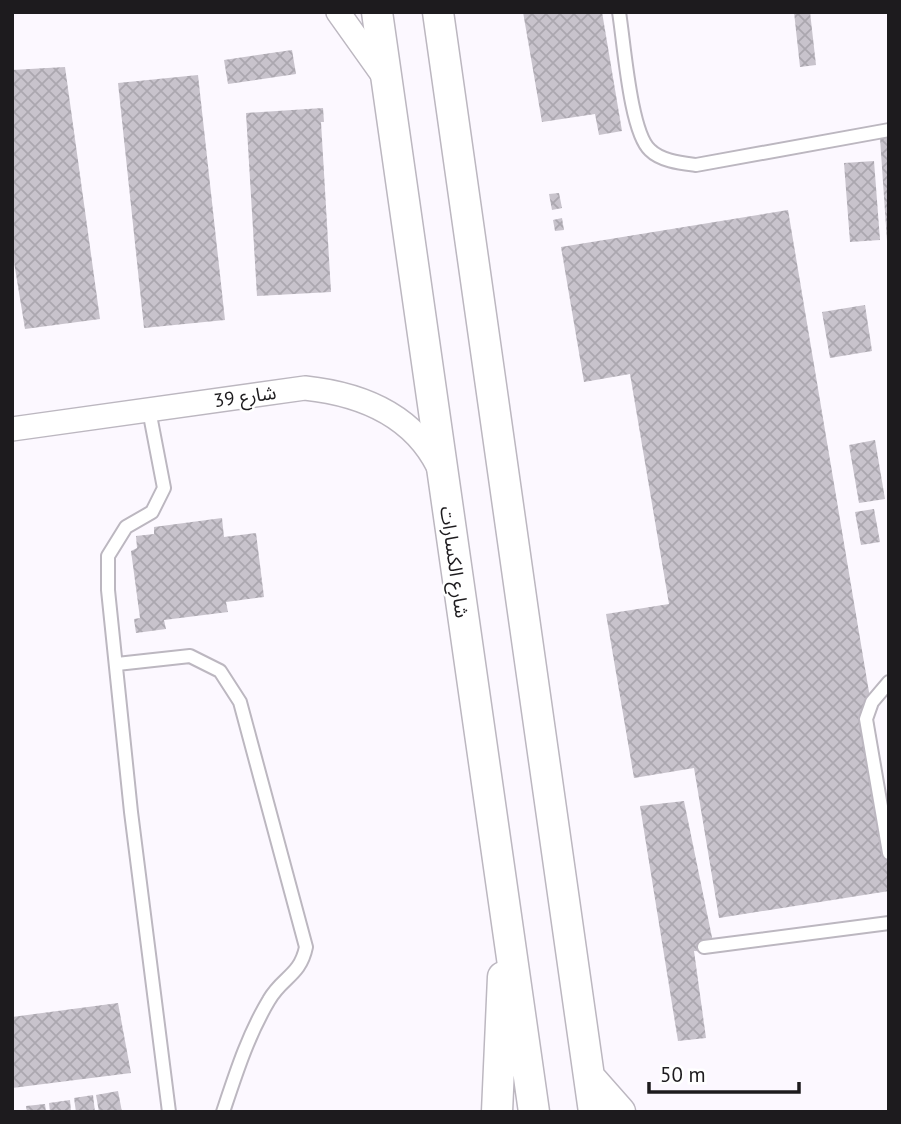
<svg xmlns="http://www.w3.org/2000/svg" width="901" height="1124" font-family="'PT Sans','Noto Sans Arabic',sans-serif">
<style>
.building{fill:url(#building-cross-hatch)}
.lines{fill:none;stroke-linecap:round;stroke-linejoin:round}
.service-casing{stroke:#bcb7c0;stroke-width:16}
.minor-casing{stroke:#bcb7c0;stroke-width:26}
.tertiary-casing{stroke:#bcb7c0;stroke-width:33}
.service{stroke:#fff;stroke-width:12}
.minor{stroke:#fff;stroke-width:23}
.tertiary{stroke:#fff;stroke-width:30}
.labels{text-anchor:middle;stroke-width:5;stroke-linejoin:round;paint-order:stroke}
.street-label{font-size:19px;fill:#1d1b1e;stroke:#fff}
</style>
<defs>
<pattern id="building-cross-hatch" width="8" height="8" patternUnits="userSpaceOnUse" patternTransform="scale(1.75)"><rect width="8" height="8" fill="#c8c3cc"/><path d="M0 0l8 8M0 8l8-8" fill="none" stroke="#aba7af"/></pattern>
</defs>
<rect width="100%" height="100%" fill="#fcf8ff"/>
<path class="building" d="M 523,12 L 602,12 L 622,131 L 599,135 L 595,114 L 542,122 Z
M 794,12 L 810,12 L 816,65 L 800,67 Z
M 292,50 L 296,74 L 228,84 L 224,60 Z
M 65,67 L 100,319 L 25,329 L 12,250 L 12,70 Z
M 198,75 L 225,320 L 144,328 L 118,83 Z
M 323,108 L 324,122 L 321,122 L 331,292 L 257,296 L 246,113 Z
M 889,137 L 889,240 L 887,241 L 880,138 Z
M 874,161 L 880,240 L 850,242 L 844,163 Z
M 559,193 L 562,208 L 552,210 L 549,194 Z
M 788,210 L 889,811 L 889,891 L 719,918 L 694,768 L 634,778 L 606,614 L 669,604 L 630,374 L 584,382 L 561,247 Z
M 562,218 L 564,230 L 555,231 L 553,220 Z
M 865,305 L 872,351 L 830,358 L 822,312 Z
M 875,440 L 885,499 L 859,503 L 849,445 Z
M 874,509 L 880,542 L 861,545 L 855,512 Z
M 222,518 L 224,537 L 256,533 L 264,597 L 226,602 L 228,612 L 164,620 L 166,629 L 136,633 L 134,619 L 140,618 L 131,551 L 137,548 L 136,536 L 154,534 L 154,527 Z
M 684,801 L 715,952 L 694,951 L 706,1038 L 678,1041 L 640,806 Z
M 118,1003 L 131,1073 L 12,1088 L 12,1017 Z
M 118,1091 L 122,1112 L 99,1112 L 96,1095 Z
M 93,1095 L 95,1112 L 76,1112 L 74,1098 Z
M 70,1100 L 71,1112 L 50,1112 L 49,1103 Z
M 45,1104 L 46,1112 L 27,1112 L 26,1106 Z"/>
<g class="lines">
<defs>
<path id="service" d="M 619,12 C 624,42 630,132 650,150 C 661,161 681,163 696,165 L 889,130
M 149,410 L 164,488 L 152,512 L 126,527 L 108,556 L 108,590 L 131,812 L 169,1112
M 117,664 L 190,656 L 220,671 L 240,702 L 306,947 C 300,976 282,977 269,1000 C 248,1035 236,1073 223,1112
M 889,682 L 872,702 L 866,719 L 889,853
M 704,947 L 889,923"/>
<path id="minor" d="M 338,12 L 385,78
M 12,429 L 305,388 C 361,394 412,414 438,466"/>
<path id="tertiary" d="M 377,12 L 534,1112
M 438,12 L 594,1112
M 590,1078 L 620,1112
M 497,1112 L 503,977"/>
</defs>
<use href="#service" class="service-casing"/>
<use href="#minor" class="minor-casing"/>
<use href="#tertiary" class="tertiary-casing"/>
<use href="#service" class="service"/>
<use href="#minor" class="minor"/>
<use href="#tertiary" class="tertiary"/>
</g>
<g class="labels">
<g class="street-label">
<text transform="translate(245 396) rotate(-8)" y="7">شارع 39</text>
<text transform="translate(455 562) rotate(82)" y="7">شارع الكسارات</text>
</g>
</g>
<rect width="901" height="1124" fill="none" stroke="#1d1b1e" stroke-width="28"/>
<path d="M649 1082v10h150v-10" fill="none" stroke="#1d1b1e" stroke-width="3.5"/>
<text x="660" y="1082" font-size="21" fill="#1d1b1e" stroke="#ffffff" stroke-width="5" paint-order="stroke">50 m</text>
</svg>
